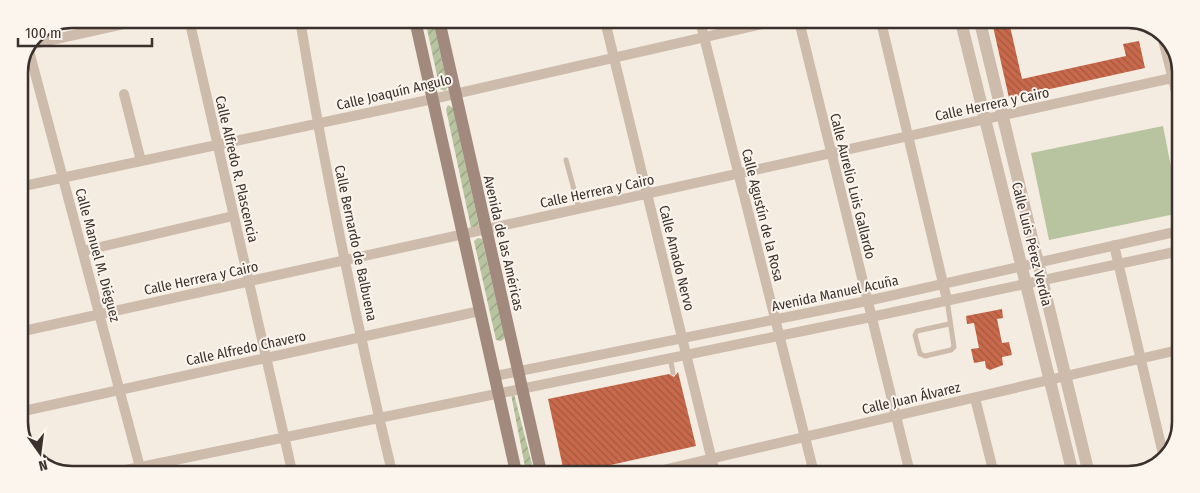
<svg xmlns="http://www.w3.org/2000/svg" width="1200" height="493" font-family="'Fira Sans Condensed',sans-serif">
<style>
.garden{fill:url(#garden-furrows)}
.pitch{fill:#b8c4a0}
.building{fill:url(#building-back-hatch)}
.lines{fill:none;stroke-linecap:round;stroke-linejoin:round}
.service{stroke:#cdbbac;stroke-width:5}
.minor{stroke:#cdbbac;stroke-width:10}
.tertiary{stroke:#cdbbac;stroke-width:12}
.secondary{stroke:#a18a7d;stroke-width:12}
.labels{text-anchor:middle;stroke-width:4;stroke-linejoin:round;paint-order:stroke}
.street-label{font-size:14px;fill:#3b302b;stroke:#fbf5ee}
.rim{fill:none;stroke:#3b302b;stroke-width:2.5}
</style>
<defs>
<pattern id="garden-furrows" width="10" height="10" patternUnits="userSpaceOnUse" patternTransform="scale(1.25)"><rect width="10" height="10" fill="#b8c4a0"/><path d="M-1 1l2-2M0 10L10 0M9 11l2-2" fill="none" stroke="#97a083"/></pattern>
<pattern id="building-back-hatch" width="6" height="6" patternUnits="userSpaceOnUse" patternTransform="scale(1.25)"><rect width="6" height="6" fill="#c8694b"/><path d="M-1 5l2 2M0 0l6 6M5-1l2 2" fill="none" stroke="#a4573f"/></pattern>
</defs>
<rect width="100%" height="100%" fill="#f4ebe1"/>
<path class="garden" d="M 425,20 L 433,20 L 448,87 L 445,91 L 440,89 Z
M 448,105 L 453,108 L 479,225 L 476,229 L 471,228 L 446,109 Z
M 478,238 L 482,239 L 505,338 L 501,341 L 496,340 L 474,241 Z
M 511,394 L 514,394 L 534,472 L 526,472 Z"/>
<path class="pitch" d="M 1163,126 L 1180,213 L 1049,240 L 1031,153 Z"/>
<path class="building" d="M 992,22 L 1009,22 L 1022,79 L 1126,56 L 1123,44 L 1139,41 L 1145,68 L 1009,98 Z
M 1002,309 L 1003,318 L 997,319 L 1002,343 L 1009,342 L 1012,355 L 1002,357 L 1003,365 L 990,370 L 986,368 L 985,361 L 974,363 L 971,349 L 979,348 L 974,323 L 967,324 L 966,316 Z
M 678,372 L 696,446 L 579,472 L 564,472 L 548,399 L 669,374 L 674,377 Z"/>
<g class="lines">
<path class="service" d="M 566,160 L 579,208
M 947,300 L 954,347 L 951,350 L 925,356 L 920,354 L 915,335 L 917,331 L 949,324
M 670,357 L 673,373"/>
<path class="minor" d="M 189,19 L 292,471
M 300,20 C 325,171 356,322 392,472
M 605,21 L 715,473
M 700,21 L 814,473
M 799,21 L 910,473
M 881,22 L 947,300
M 1161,32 L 1181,111
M 29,45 L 146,19
M 28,47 L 141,471
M 124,94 L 141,161
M 19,187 L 433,99 L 775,21
M 1114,245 L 1164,458
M 83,251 L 233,216
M 19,332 L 1181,76
M 495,376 L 867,301 L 1179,231
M 975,398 L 994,474
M 19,412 L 480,311
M 121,471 L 871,317 L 1179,251
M 650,473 L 1178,350"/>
<path class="tertiary" d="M 961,22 L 1073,474
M 980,22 L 1089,474"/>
<path class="secondary" d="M 415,20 L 516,472
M 439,20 L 541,472"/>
</g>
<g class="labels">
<g class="street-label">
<text transform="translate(394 92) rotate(-13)" y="5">Calle Joaquín Angulo</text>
<text transform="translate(992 104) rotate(-12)" y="5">Calle Herrera y Cairo</text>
<text transform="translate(237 169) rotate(77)" y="5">Calle Alfredo R. Plascencia</text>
<text transform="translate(853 186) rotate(76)" y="5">Calle Aurelio Luis Gallardo</text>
<text transform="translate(597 191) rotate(-12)" y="5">Calle Herrera y Cairo</text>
<text transform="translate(763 215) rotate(76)" y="5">Calle Agustín de la Rosa</text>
<text transform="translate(356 243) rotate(78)" y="5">Calle Bernardo de Balbuena</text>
<text transform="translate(504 243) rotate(77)" y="5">Avenida de las Américas</text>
<text transform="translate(1032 244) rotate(76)" y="5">Calle Luis Pérez Verdia</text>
<text transform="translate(98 255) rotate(75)" y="5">Calle Manuel M. Diéguez</text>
<text transform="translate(677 258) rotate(76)" y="5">Calle Amado Nervo</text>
<text transform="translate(201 278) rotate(-12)" y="5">Calle Herrera y Cairo</text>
<text transform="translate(835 293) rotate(-12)" y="5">Avenida Manuel Acuña</text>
<text transform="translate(246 348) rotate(-12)" y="5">Calle Alfredo Chavero</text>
<text transform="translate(911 398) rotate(-13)" y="5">Calle Juan Álvarez</text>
</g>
</g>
<path d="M0 0H1200V493H0ZM72 28H1128A44 44 0 0 1 1172 72V422A44 44 0 0 1 1128 466H72A44 44 0 0 1 28 422V72A44 44 0 0 1 72 28Z" fill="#fbf5ee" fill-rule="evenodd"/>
<path class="rim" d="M72 28H1128A44 44 0 0 1 1172 72V422A44 44 0 0 1 1128 466H72A44 44 0 0 1 28 422V72A44 44 0 0 1 72 28Z"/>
<g transform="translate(40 453) rotate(166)" stroke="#fbf5ee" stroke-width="4" paint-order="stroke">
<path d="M0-4L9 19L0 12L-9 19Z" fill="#3b302b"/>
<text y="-8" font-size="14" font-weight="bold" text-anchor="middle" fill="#3b302b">N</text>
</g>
<path d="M18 38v8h134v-8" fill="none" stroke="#3b302b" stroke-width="2.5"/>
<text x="25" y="38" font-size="15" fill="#3b302b" stroke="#fbf5ee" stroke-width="4" paint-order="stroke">100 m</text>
</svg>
